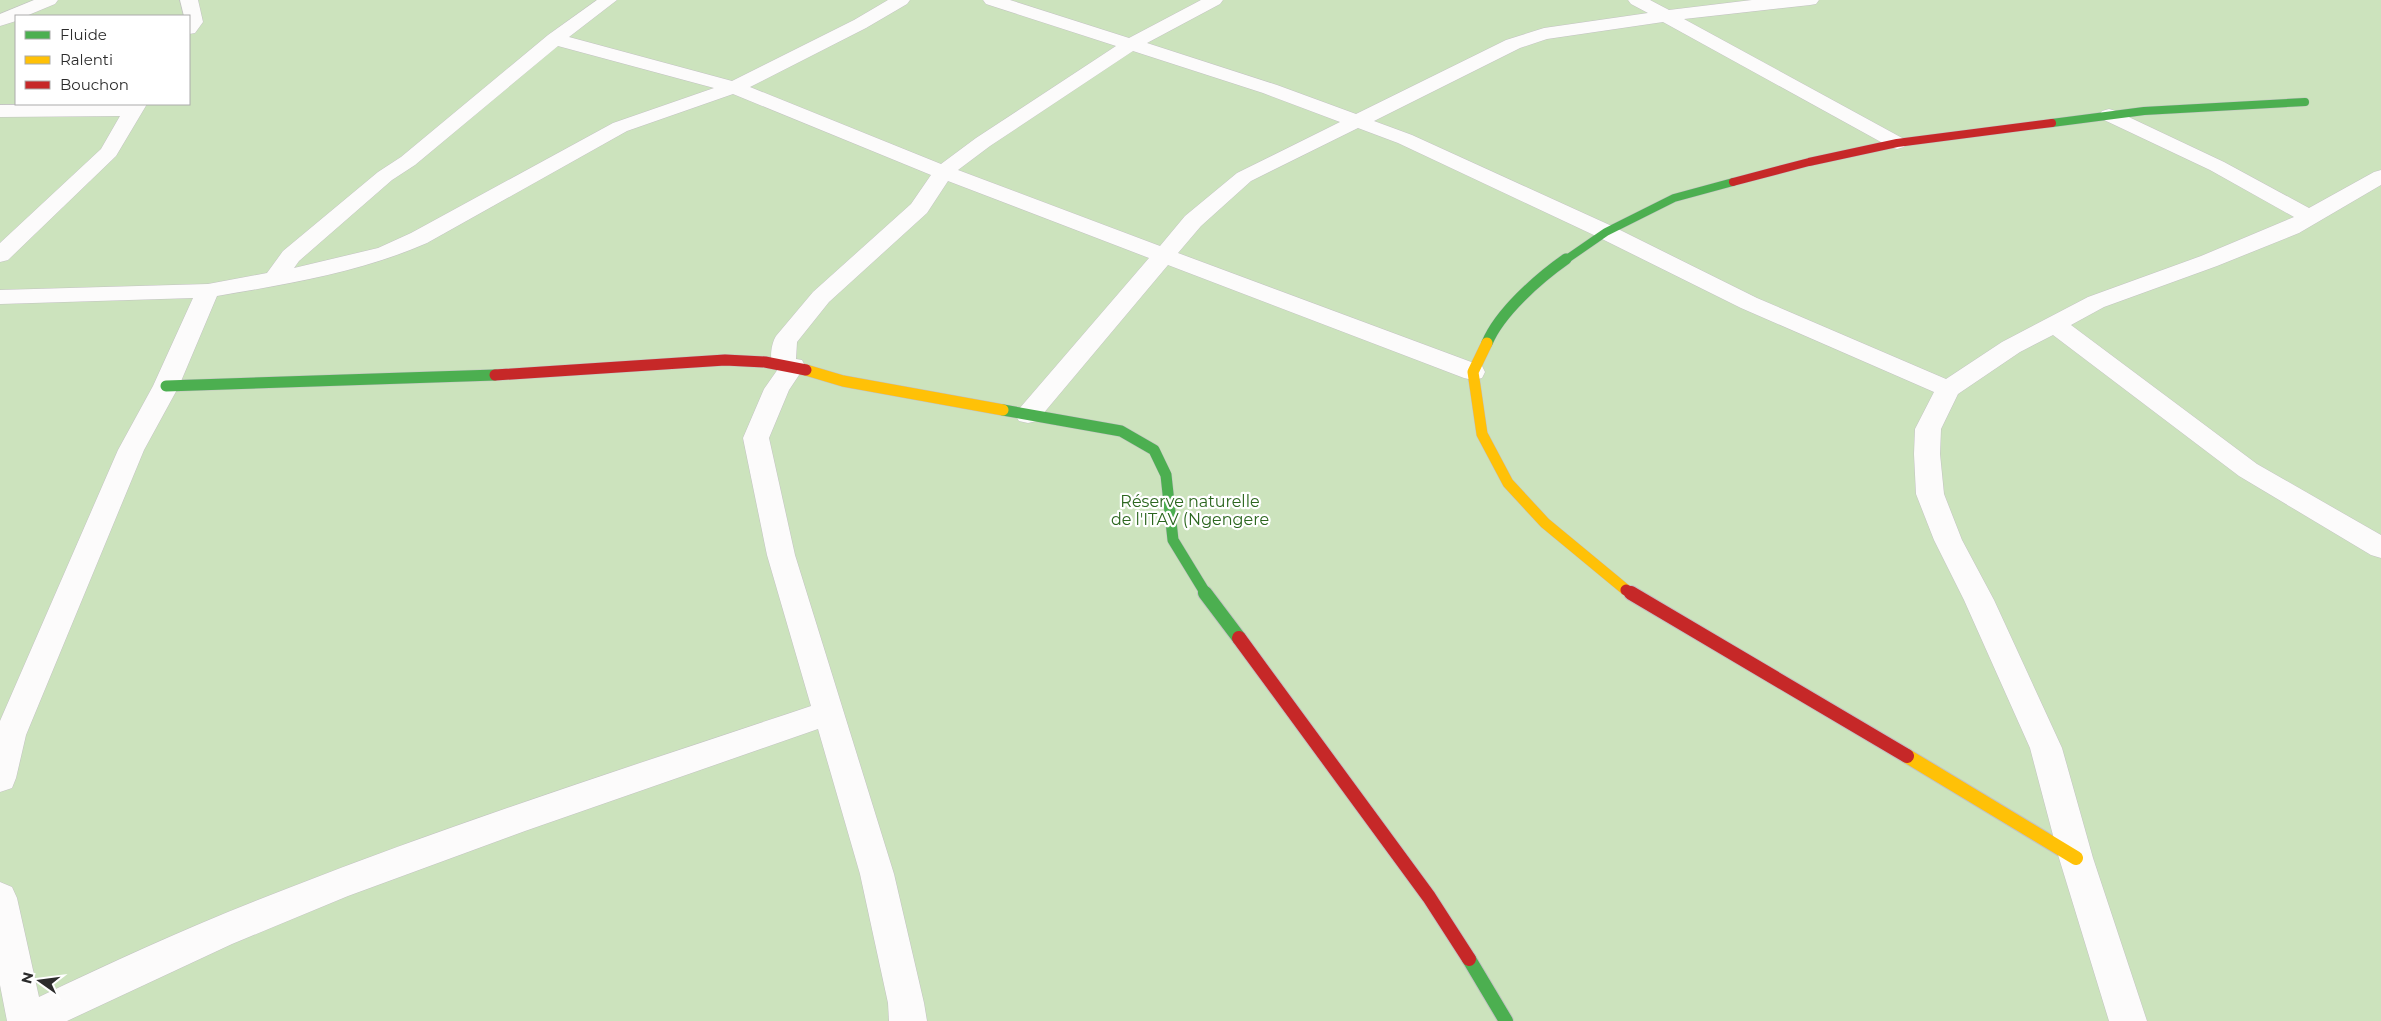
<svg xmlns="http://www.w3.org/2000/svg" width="2381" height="1021" font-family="Montserrat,sans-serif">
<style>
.green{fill:#cce3bd;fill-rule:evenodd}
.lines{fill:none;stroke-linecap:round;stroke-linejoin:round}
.street-casing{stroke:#c3c2c3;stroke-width:1}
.fast-far2-casing{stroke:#c3c2c3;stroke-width:9}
.fast-far1-casing{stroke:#c3c2c3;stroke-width:12}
.fast-casing{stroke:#c3c2c3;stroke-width:16}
.slow-far1-casing{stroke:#c3c2c3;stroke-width:12}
.slow-casing{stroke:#c3c2c3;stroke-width:16}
.jam-far2-casing{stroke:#c3c2c3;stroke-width:9}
.jam-far1-casing{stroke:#c3c2c3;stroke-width:12}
.jam-casing{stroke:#c3c2c3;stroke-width:16}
.street{fill:#fcfbfb;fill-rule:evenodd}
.fast-far2{stroke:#4caf50;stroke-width:8}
.fast-far1{stroke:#4caf50;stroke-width:11}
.fast{stroke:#4caf50;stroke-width:14}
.slow-far1{stroke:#ffc107;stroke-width:11}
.slow{stroke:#ffc107;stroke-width:14}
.jam-far2{stroke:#c62828;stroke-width:8}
.jam-far1{stroke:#c62828;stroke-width:11}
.jam{stroke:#c62828;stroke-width:14}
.labels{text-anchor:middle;stroke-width:4.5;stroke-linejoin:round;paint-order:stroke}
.park-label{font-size:16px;fill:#2b661e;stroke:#fff}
</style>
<rect width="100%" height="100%" fill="#eae6e2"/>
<path class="green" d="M 0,0 L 2381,0 L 2381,1021 L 0,1021 ZM 16,16 L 189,16 L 189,104 L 16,104 Z"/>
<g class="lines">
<defs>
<path id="street" d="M 34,0 L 58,0 L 55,4 L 26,16 L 16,16 L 16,21 L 0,26 L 0,14 Z
M 180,0 L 198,0 L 203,22 L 195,33 L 189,34 L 189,16 L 184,16 Z
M 597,0 L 617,0 L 569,37 L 732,81 L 854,20 L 888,0 L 910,0 L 907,4 L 866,28 L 750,87 L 941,164 L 976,138 L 1116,46 L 986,4 L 983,0 L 1010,0 L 1129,38 L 1201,0 L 1223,0 L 1220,4 L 1147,43 L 1277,85 L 1356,114 L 1506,40 L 1544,28 L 1648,13 L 1631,4 L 1628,0 L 1650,0 L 1669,10 L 1752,0 L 1819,0 L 1816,4 L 1810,5 L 1684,19 L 1904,139 L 1907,143 L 1904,147 L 1897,149 L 1890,147 L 1663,22 L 1547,39 L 1520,48 L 1374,121 L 1412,135 L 1614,227 L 1757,298 L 1946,379 L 2002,342 L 2088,297 L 2201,256 L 2294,217 L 2210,170 L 2102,119 L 2099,115 L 2102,111 L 2109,109 L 2116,111 L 2224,162 L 2309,208 L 2374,172 L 2381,170 L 2381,185 L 2299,233 L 2217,266 L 2104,307 L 2071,325 L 2257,464 L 2381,535 L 2381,558 L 2371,555 L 2239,476 L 2053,335 L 2020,352 L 1958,394 L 1941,429 L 1940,454 L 1944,494 L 1962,540 L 1994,600 L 2062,748 L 2093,858 L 2147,1021 L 2109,1021 L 2059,858 L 2030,748 L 1964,600 L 1934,540 L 1916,494 L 1914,454 L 1915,429 L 1934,392 L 1741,308 L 1598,237 L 1398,143 L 1358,128 L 1251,181 L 1201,226 L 1178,253 L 1482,366 L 1485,372 L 1482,378 L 1473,380 L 1464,378 L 1168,265 L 1037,421 L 1028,423 L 1019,421 L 1015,415 L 1019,409 L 1149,258 L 948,181 L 927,213 L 829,302 L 797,342 L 796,359 L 802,360 L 805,366 L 789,390 L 769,438 L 795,555 L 894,874 L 924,1003 L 927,1021 L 889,1021 L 888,1003 L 860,874 L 818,729 L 525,831 L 348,896 L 232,944 L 67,1021 L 7,1021 L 0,985 L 0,882 L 12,887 L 17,898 L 39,997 C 120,958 202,921 286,889 C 459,821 635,765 811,706 L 767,555 L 743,438 L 764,389 L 778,369 L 774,369 C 769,360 771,344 776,336 L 813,292 L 911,204 L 931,175 L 733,94 L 627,131 L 427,243 C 361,272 288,284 217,296 L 179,386 L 144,450 L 26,735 L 16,778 L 12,788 L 0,792 L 0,721 L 118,450 L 153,386 L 193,298 L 0,304 L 0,290 L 208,284 L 267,273 L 283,251 L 378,172 L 401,157 L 548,35 ZM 558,46 L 714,88 L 613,123 L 411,233 L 378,248 L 294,268 L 299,261 L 392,180 L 415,165 ZM 1133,51 L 1263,93 L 1340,122 L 1237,173 L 1185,216 L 1160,246 L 958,170 L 990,146 Z
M 147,104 L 116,156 L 8,260 L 0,262 L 0,243 L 101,149 L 120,116 L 0,117 L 0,105 Z"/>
<path id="fast-far2" d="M 2052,123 L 2144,111 L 2305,102
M 1564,261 L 1606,232 L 1674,198 L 1733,182"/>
<path id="fast-far1" d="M 1487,343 C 1500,312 1539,278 1566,259
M 166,386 L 495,375
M 1003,410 L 1121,431 L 1154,450 L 1166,475 L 1173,540 L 1206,594"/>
<path id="fast" d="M 1205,593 L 1239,638
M 1469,959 L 1506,1021"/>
<path id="slow-far1" d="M 1487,343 L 1473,372 L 1482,434 L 1508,483 L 1545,523 L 1626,590
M 806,370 L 843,381 L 1003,410"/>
<path id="slow" d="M 1907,756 L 2076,858"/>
<path id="jam-far2" d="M 1733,182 L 1809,162 L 1897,143 L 2052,123"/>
<path id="jam-far1" d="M 495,375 L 725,360 L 765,362 L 806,370
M 1626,590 L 1633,594"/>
<path id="jam" d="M 1631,593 L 1907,756
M 1239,638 L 1429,897 L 1469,959"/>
</defs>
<use href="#street" class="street-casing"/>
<use href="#fast-far2" class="fast-far2-casing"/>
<use href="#fast-far1" class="fast-far1-casing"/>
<use href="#fast" class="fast-casing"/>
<use href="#slow-far1" class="slow-far1-casing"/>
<use href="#slow" class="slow-casing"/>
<use href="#jam-far2" class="jam-far2-casing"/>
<use href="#jam-far1" class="jam-far1-casing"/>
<use href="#jam" class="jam-casing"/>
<use href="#street" class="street"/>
<use href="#fast-far2" class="fast-far2"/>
<use href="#fast-far1" class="fast-far1"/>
<use href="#fast" class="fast"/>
<use href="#slow-far1" class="slow-far1"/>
<use href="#slow" class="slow"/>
<use href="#jam-far2" class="jam-far2"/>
<use href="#jam-far1" class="jam-far1"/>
<use href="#jam" class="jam"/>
</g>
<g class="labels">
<g class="park-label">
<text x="1190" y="507">Réserve naturelle<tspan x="1190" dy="18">de l'ITAV (Ngengere</tspan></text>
</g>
</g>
<rect x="15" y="15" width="175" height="90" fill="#ffffff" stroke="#ababab"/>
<rect x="25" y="31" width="25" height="8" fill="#4caf50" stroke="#ababab"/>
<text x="60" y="40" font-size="15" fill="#2c2c2c">Fluide</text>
<rect x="25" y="56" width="25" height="8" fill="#ffc107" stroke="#ababab"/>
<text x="60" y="65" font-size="15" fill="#2c2c2c">Ralenti</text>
<rect x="25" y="81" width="25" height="8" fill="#c62828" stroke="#ababab"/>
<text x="60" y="90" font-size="15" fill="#2c2c2c">Bouchon</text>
<g transform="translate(40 981) rotate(284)" stroke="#ffffff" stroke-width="4" paint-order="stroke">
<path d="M0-4L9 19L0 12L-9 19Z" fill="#2c2c2c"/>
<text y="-8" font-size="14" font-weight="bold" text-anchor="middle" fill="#2c2c2c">N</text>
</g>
</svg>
